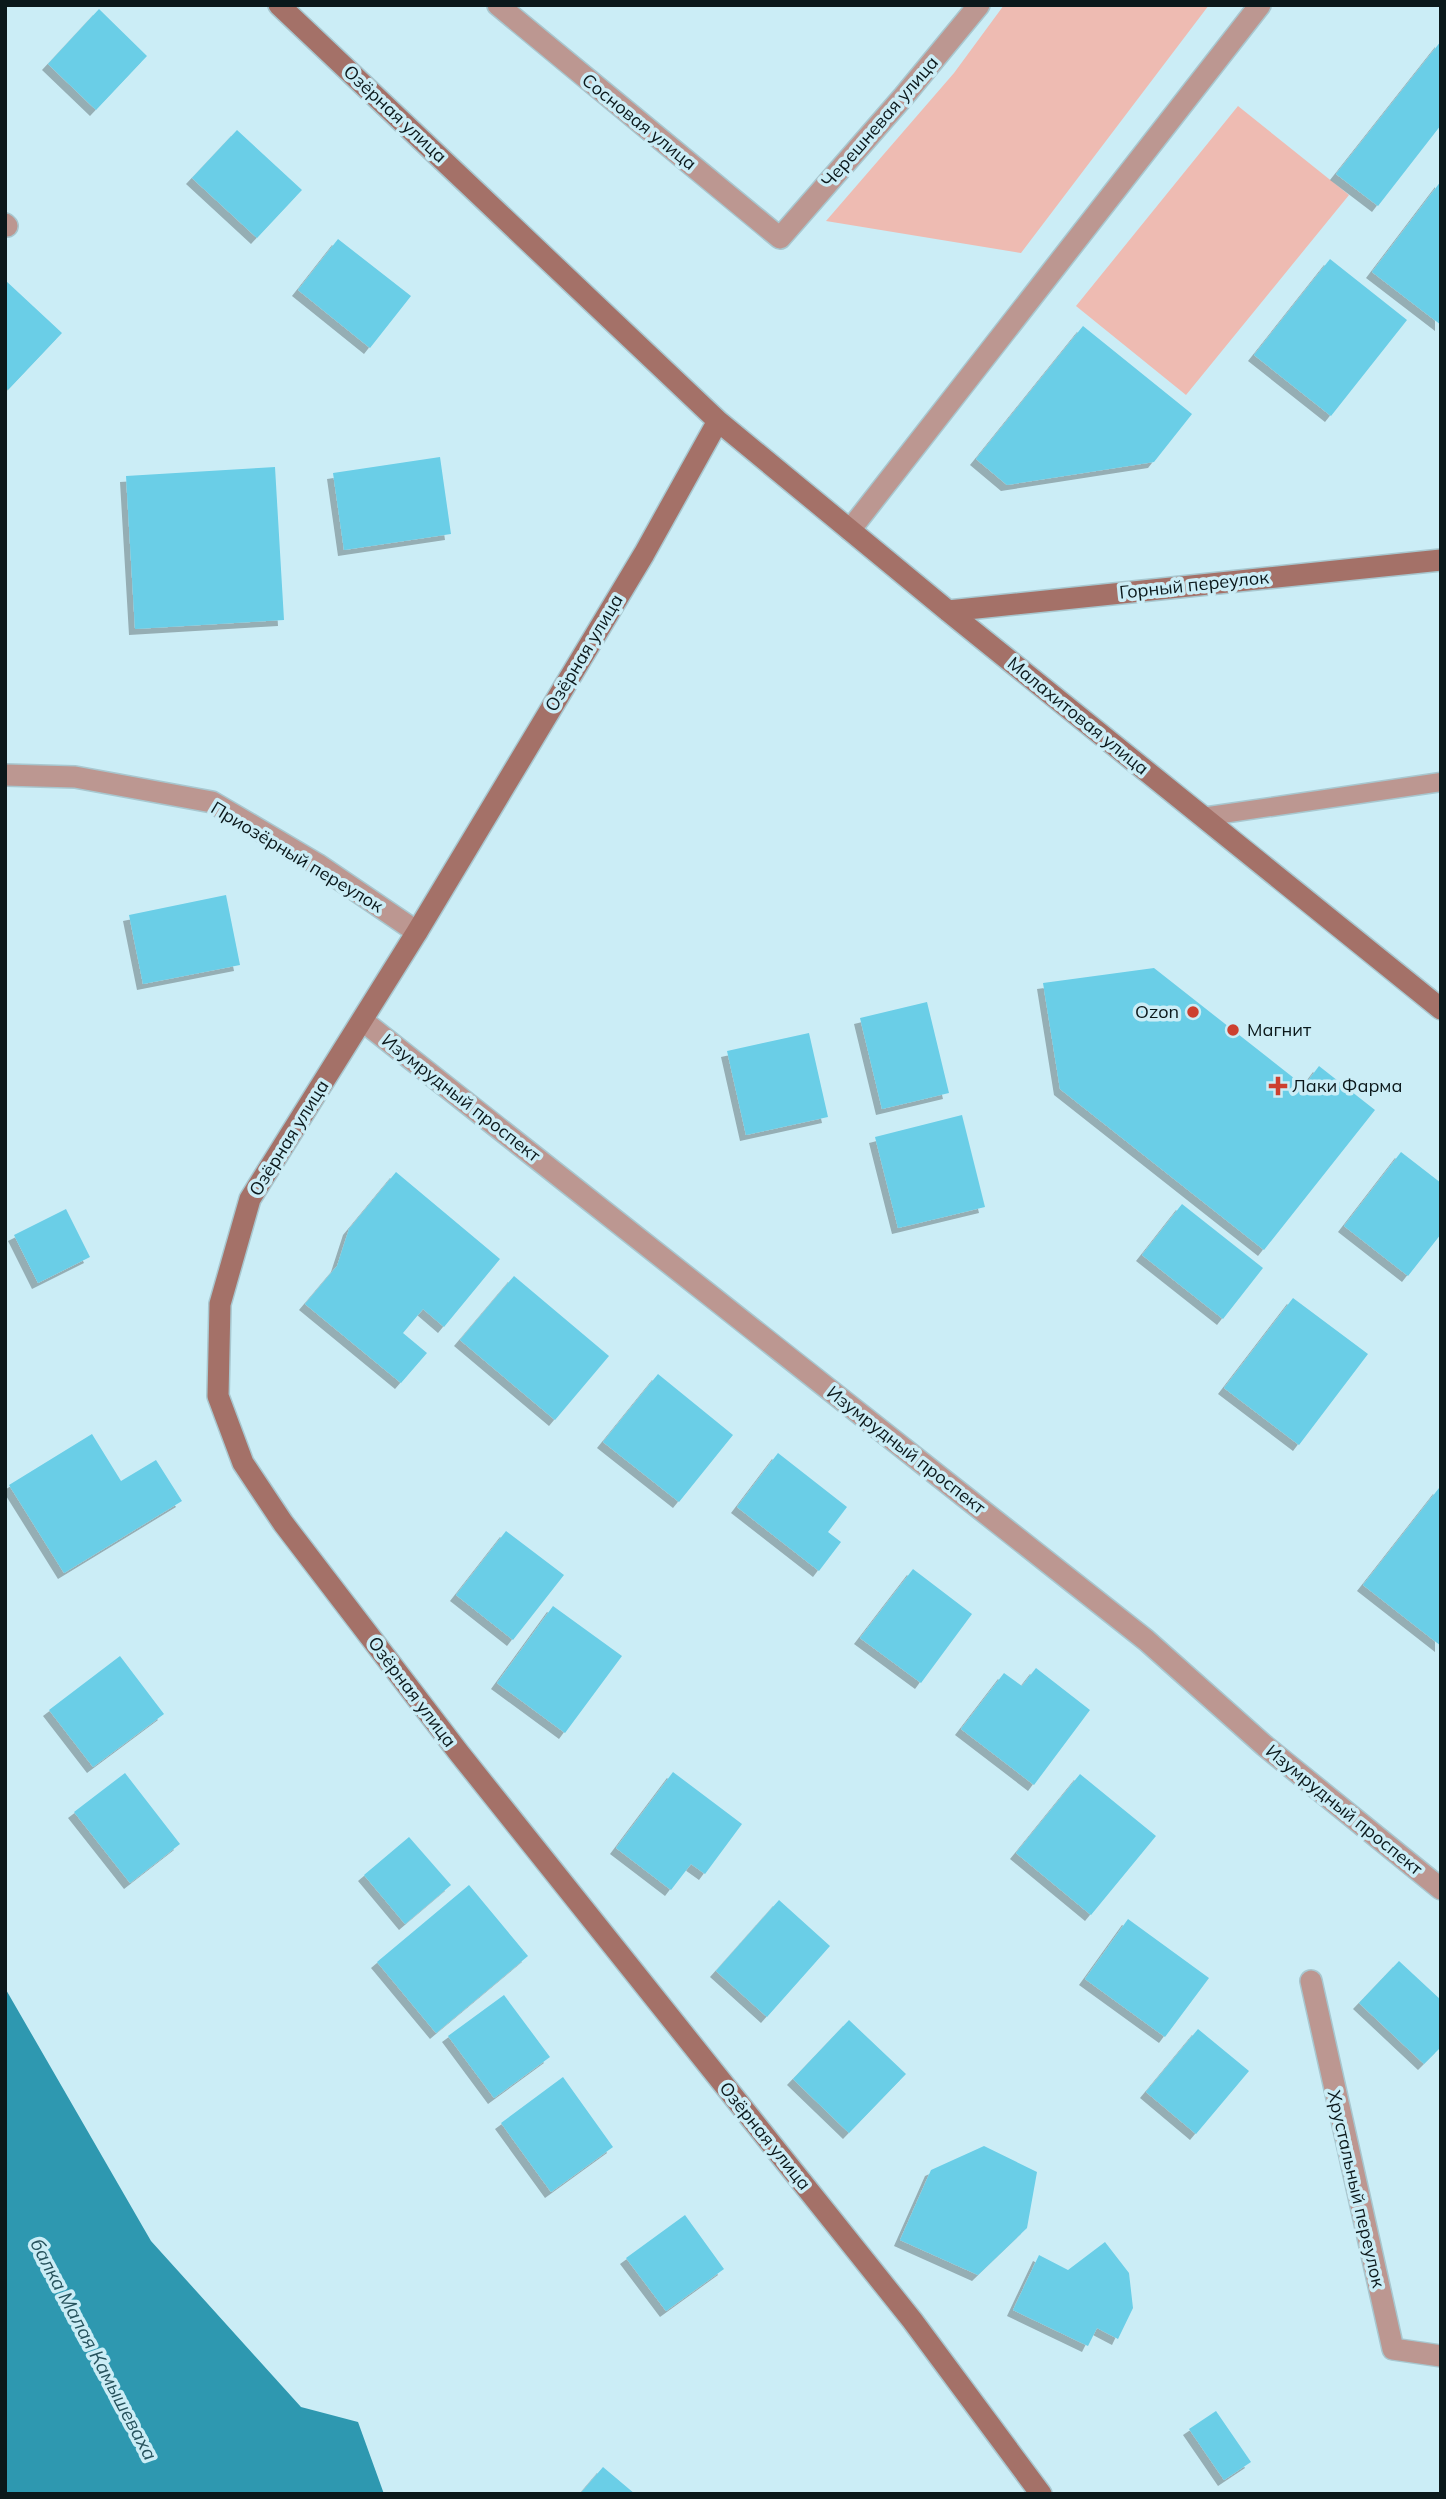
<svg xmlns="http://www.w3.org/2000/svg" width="1446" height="2499" font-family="Mulish,sans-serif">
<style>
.green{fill:#eebbb2}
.water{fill:#2e98b0}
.building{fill:#6bcee7;filter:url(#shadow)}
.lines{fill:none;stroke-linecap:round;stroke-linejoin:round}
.lane-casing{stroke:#a8c7cf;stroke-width:21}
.street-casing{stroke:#a8c7cf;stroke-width:24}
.secondary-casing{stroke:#a8c7cf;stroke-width:24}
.lane{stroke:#bc9791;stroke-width:18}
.street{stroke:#bc9791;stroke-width:21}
.secondary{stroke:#a47168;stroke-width:21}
.poi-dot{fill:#cd402f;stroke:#cbedf6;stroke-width:2.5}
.labels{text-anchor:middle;stroke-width:7;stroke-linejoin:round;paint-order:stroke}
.street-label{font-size:18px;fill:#0b181b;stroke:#cbedf6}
.poi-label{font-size:18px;fill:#0b181b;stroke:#cbedf6;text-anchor:start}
.water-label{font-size:19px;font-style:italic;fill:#26525c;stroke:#cbedf6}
</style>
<defs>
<filter id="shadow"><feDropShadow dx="-6" dy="6" stdDeviation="0" flood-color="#0004"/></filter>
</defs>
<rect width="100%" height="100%" fill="#cbedf6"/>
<path class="green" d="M 1004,5 L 1209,5 L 1021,253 L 826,221 L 954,73 Z
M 1238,106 L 1349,195 L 1186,395 L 1076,306 Z"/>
<path class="water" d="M 5,1988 L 151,2241 L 301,2407 L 358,2422 L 384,2494 L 5,2494 Z"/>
<path class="building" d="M 99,9 L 147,56 L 96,110 L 48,64 Z
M 1441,41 L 1441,125 L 1378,206 L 1336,174 Z
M 237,130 L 302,190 L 257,238 L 192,178 Z
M 1441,181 L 1441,325 L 1372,272 Z
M 338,239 L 411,296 L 370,348 L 298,290 Z
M 1330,259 L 1407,320 L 1331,416 L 1254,355 Z
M 5,280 L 62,333 L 8,390 L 5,387 Z
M 1083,326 L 1192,414 L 1154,462 L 1007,485 L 976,459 Z
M 440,457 L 451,534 L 344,550 L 333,473 Z
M 275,467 L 284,620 L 135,629 L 126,476 Z
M 226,895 L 240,965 L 143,984 L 129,915 Z
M 1154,968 L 1304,1086 L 1319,1066 L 1375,1110 L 1264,1250 L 1060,1089 L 1043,983 Z
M 927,1002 L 949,1093 L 882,1109 L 860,1018 Z
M 809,1033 L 828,1117 L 746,1135 L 727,1051 Z
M 962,1115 L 985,1207 L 898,1228 L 875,1137 Z
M 1401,1152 L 1441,1183 L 1441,1234 L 1408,1276 L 1344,1226 Z
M 396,1172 L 500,1259 L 444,1327 L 423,1309 L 403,1333 L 427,1353 L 401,1383 L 305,1304 L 337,1266 L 349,1229 Z
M 1182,1204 L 1263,1268 L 1223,1319 L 1142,1255 Z
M 66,1209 L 90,1257 L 38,1283 L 14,1235 Z
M 514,1276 L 609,1356 L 555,1420 L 460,1340 Z
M 1293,1298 L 1368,1354 L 1299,1445 L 1224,1388 Z
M 658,1374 L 733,1435 L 679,1502 L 603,1442 Z
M 92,1434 L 121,1481 L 156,1460 L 182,1501 L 64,1573 L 9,1485 Z
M 778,1453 L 847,1507 L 828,1532 L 841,1542 L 819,1571 L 737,1507 Z
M 1439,1488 L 1441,1490 L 1441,1646 L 1363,1585 Z
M 506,1531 L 564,1575 L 513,1640 L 456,1595 Z
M 913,1569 L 972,1614 L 921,1683 L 860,1638 Z
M 553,1606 L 622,1656 L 565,1733 L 497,1683 Z
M 120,1656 L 164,1714 L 93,1767 L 49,1710 Z
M 1036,1668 L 1090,1710 L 1034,1785 L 961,1729 L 1004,1673 L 1022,1686 Z
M 673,1772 L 742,1824 L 705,1874 L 691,1864 L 671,1890 L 616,1848 Z
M 125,1773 L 180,1844 L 130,1883 L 74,1812 Z
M 1080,1774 L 1156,1836 L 1091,1915 L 1016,1853 Z
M 409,1837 L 451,1885 L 405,1924 L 364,1875 Z
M 469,1885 L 528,1956 L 436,2033 L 377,1962 Z
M 779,1900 L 830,1946 L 767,2017 L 716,1971 Z
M 1128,1919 L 1209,1978 L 1165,2037 L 1085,1979 Z
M 1399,1961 L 1441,2000 L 1441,2047 L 1424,2064 L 1359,2003 Z
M 504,1995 L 550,2057 L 494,2098 L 448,2036 Z
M 849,2020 L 906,2074 L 849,2133 L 793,2079 Z
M 1198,2029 L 1249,2071 L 1196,2134 L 1146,2092 Z
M 563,2077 L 613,2147 L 551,2192 L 501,2123 Z
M 984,2146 L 1037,2172 L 1027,2228 L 978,2275 L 900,2240 L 931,2170 Z
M 685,2215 L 724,2269 L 666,2311 L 626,2258 Z
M 1105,2242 L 1129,2273 L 1133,2308 L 1118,2339 L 1097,2328 L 1088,2346 L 1013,2310 L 1039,2255 L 1068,2270 Z
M 1216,2411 L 1251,2462 L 1224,2480 L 1189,2429 Z
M 603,2467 L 635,2494 L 580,2494 Z"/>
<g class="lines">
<defs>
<path id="lane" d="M 1202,817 L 1441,782"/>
<path id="street" d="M 498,5 L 780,238 L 904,96 L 979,5
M 5,224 L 7,226
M 850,530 L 1260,5
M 5,775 L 75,777 L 212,802 L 317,864 L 417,932
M 363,1021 L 1146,1640 L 1265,1746 L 1441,1889
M 1311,1981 L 1393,2349 L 1441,2356"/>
<path id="secondary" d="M 279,5 L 718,421 L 644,554 L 417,932 L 250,1199 L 220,1304 L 218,1396 L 243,1463 L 283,1523 L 459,1753 L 912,2320 L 1041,2494
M 718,421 L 948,611 L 1441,1009
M 948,611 L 1441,560"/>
</defs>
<use href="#lane" class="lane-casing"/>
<use href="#street" class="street-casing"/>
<use href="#secondary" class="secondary-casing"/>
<use href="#lane" class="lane"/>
<use href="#street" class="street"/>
<use href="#secondary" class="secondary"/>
</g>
<g class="poi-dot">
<circle cx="1193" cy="1012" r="7"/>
<circle cx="1233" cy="1030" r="7"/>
<path d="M1274.5 1075.5h7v7h7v7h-7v7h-7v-7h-7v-7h7z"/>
</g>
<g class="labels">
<g class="street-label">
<text transform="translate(395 114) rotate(43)" y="6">Озёрная улица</text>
<text transform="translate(639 122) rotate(39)" y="6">Сосновая улица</text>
<text transform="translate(880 122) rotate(-49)" y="6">Черешневая улица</text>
<text transform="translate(1194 585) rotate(-6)" y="6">Горный переулок</text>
<text transform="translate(584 653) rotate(-59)" y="6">Озёрная улица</text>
<text transform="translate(1078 716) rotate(39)" y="6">Малахитовая улица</text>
<text transform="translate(297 857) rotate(31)" y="6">Приозёрный переулок</text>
<text transform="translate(461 1098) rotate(38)" y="6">Изумрудный проспект</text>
<text transform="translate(289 1138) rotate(-58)" y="6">Озёрная улица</text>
<text transform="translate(906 1450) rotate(38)" y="6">Изумрудный проспект</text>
<text transform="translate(412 1692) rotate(53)" y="6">Озёрная улица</text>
<text transform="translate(1344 1810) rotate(39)" y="6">Изумрудный проспект</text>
<text transform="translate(765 2136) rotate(51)" y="6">Озёрная улица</text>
<text transform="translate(1356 2189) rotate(77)" y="6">Хрустальный переулок</text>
</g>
<g class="poi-label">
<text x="1179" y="1018" text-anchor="end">Ozon</text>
<text x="1247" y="1036">Магнит</text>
<text x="1292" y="1092">Лаки Фарма</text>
</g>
<g class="water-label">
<text transform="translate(94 2349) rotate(62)" y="7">балка Малая Камышеваха</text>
</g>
</g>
<rect width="1446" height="2499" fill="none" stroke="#0b181b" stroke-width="14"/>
</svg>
